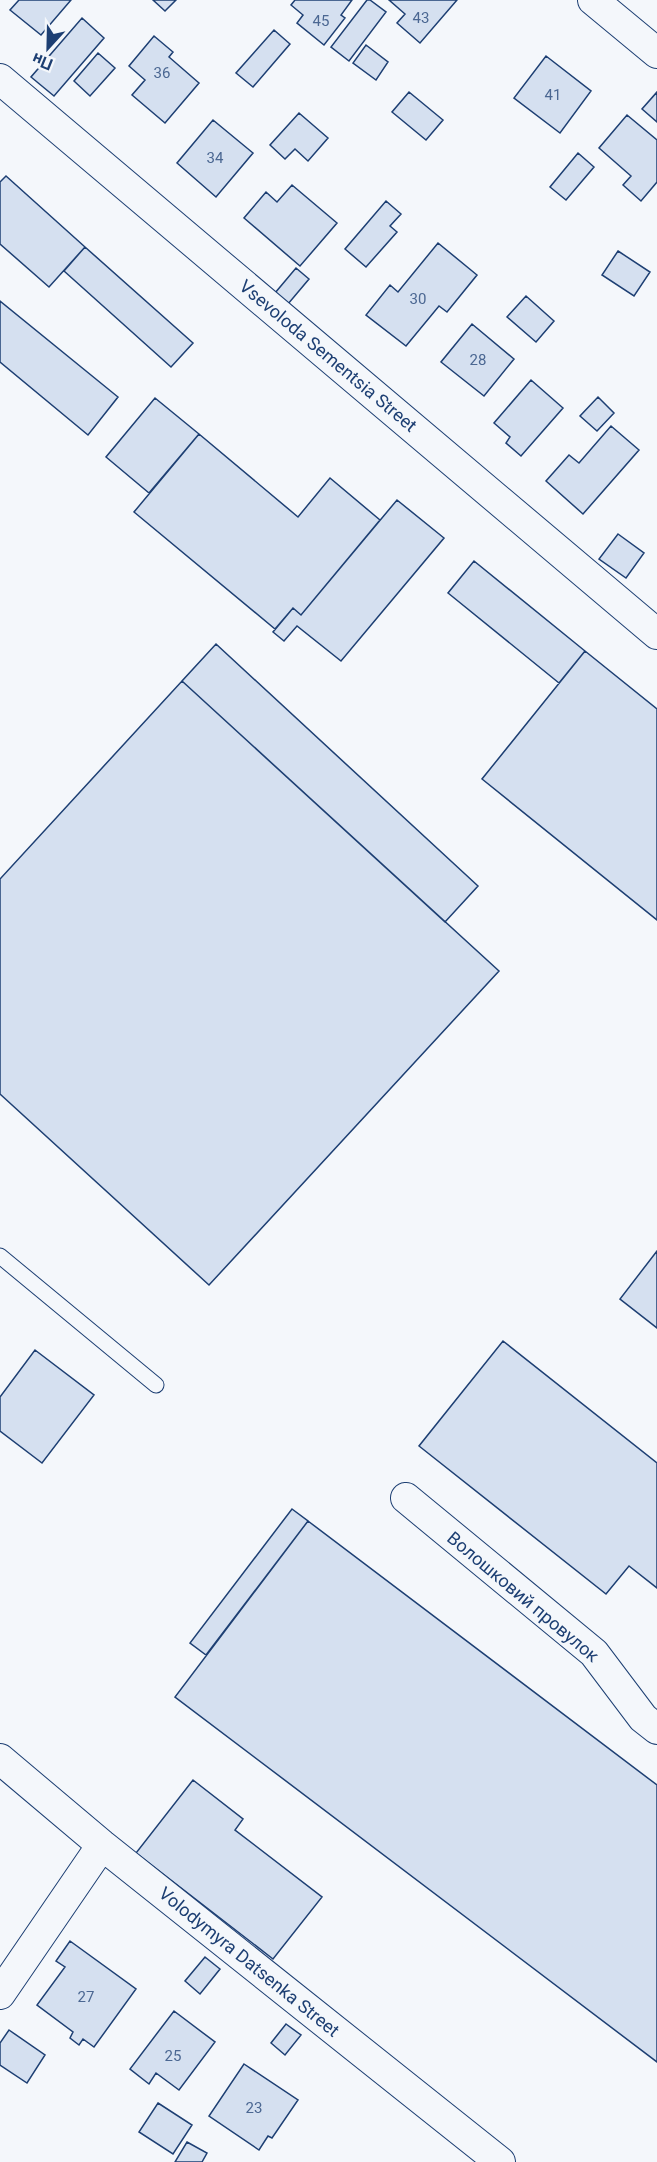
<svg xmlns="http://www.w3.org/2000/svg" width="657" height="2162" font-family="Roboto,sans-serif">
<style>
.building{fill:#d5e0f0;stroke:#1d3f73;stroke-width:1.5}
.lines{fill:none;stroke-linecap:round;stroke-linejoin:round}
.service-casing{stroke:#1d3f73;stroke-width:17}
.minor-casing{stroke:#1d3f73;stroke-width:32}
.service{stroke:#f4f7fb;stroke-width:15}
.minor{stroke:#f4f7fb;stroke-width:30}
.labels{text-anchor:middle;stroke-width:4.5;stroke-linejoin:round;paint-order:stroke}
.number-label{font-size:15px;fill:#4b6792}
.street-label{font-size:18px;fill:#1d3f73;stroke:#f4f7fb}
</style>
<rect width="100%" height="100%" fill="#f4f7fb"/>
<path class="building" d="M 19,0 L 71,0 L 41,35 L 10,10 Z
M 153,0 L 176,0 L 165,11 Z
M 295,0 L 352,0 L 341,15 L 345,18 L 324,45 L 297,23 L 303,15 L 291,5 Z
M 367,0 L 370,0 L 386,12 L 349,61 L 331,47 Z
M 389,0 L 457,0 L 420,43 L 397,23 L 405,14 Z
M 82,18 L 104,38 L 54,96 L 31,77 Z
M 274,30 L 290,44 L 253,87 L 236,73 Z
M 154,36 L 173,52 L 169,57 L 199,83 L 165,123 L 132,95 L 145,80 L 129,66 Z
M 366,45 L 388,62 L 376,80 L 353,63 Z
M 98,53 L 115,68 L 90,96 L 74,81 Z
M 546,56 L 591,91 L 560,133 L 514,98 Z
M 409,92 L 443,120 L 426,140 L 392,112 Z
M 657,92 L 657,122 L 642,109 Z
M 299,113 L 328,138 L 308,161 L 295,149 L 285,159 L 270,145 Z
M 627,115 L 657,140 L 657,182 L 641,201 L 623,185 L 631,176 L 599,148 Z
M 213,120 L 253,153 L 216,197 L 177,163 Z
M 578,153 L 594,167 L 566,200 L 550,187 Z
M 6,176 L 85,247 L 49,287 L 0,244 L 0,182 Z
M 292,185 L 337,223 L 300,266 L 244,218 L 266,192 L 277,202 Z
M 386,201 L 401,214 L 390,226 L 397,232 L 366,267 L 345,249 Z
M 438,243 L 477,275 L 447,312 L 439,306 L 406,346 L 366,315 L 390,285 L 398,292 Z
M 85,247 L 193,343 L 171,367 L 64,271 Z
M 618,251 L 650,272 L 634,296 L 602,275 Z
M 296,268 L 309,279 L 288,304 L 275,293 Z
M 526,296 L 554,321 L 536,342 L 507,317 Z
M 0,301 L 118,397 L 88,435 L 0,362 Z
M 472,324 L 514,359 L 484,396 L 441,362 Z
M 531,380 L 563,408 L 521,456 L 506,443 L 510,437 L 494,423 Z
M 598,397 L 614,413 L 597,431 L 580,416 Z
M 155,398 L 199,434 L 149,493 L 106,457 Z
M 611,426 L 639,450 L 583,514 L 546,481 L 569,455 L 579,463 Z
M 199,434 L 298,517 L 330,478 L 380,520 L 301,615 L 293,608 L 275,629 L 134,512 Z
M 397,500 L 444,538 L 341,661 L 297,626 L 284,641 L 273,632 L 293,608 L 301,615 Z
M 618,534 L 644,553 L 626,578 L 599,559 Z
M 474,561 L 585,651 L 559,683 L 448,593 Z
M 216,644 L 478,886 L 445,922 L 182,681 Z
M 585,651 L 657,709 L 657,920 L 482,779 Z
M 182,681 L 499,971 L 209,1285 L 0,1094 L 0,879 Z
M 657,1251 L 657,1328 L 620,1299 Z
M 503,1341 L 657,1463 L 657,1588 L 629,1566 L 606,1594 L 419,1446 Z
M 35,1350 L 94,1395 L 42,1463 L 0,1431 L 0,1397 Z
M 292,1509 L 308,1521 L 206,1655 L 190,1643 Z
M 308,1521 L 657,1785 L 657,2062 L 175,1697 Z
M 193,1780 L 243,1819 L 235,1830 L 322,1897 L 273,1959 L 136,1853 Z
M 70,1941 L 136,1989 L 94,2047 L 83,2039 L 79,2045 L 70,2038 L 73,2032 L 37,2005 L 65,1967 L 56,1961 Z
M 205,1957 L 220,1969 L 200,1994 L 185,1981 Z
M 174,2011 L 215,2042 L 179,2090 L 156,2073 L 149,2084 L 130,2069 Z
M 286,2024 L 301,2035 L 285,2055 L 271,2043 Z
M 9,2030 L 45,2055 L 27,2083 L 0,2065 L 0,2043 Z
M 244,2064 L 298,2100 L 272,2138 L 268,2136 L 259,2150 L 209,2116 Z
M 158,2103 L 192,2125 L 173,2154 L 139,2132 Z
M 187,2142 L 207,2153 L 202,2162 L 175,2162 Z"/>
<g class="lines">
<defs>
<path id="service" d="M 0,1256 L 156,1385"/>
<path id="minor" d="M 593,0 L 657,53
M 0,79 L 657,634
M 406,1498 L 594,1653 L 643,1718 L 657,1729
M 0,1759 L 102,1845 L 500,2162
M 0,1994 L 102,1845"/>
</defs>
<use href="#service" class="service-casing"/>
<use href="#minor" class="minor-casing"/>
<use href="#service" class="service"/>
<use href="#minor" class="minor"/>
</g>
<g class="labels">
<g class="number-label">
<text x="421" y="23">43</text>
<text x="321" y="26">45</text>
<text x="162" y="78">36</text>
<text x="553" y="100">41</text>
<text x="215" y="163">34</text>
<text x="418" y="304">30</text>
<text x="478" y="365">28</text>
<text x="86" y="2002">27</text>
<text x="173" y="2061">25</text>
<text x="254" y="2113">23</text>
</g>
<g class="street-label">
<text transform="translate(328 356) rotate(40)" y="6">Vsevoloda Sementsia Street</text>
<text transform="translate(523 1597) rotate(40)" y="6">Волошковий провулок</text>
<text transform="translate(249 1962) rotate(39)" y="6">Volodymyra Datsenka Street</text>
</g>
</g>
<g transform="translate(48 48) rotate(202)" stroke="#f4f7fb" stroke-width="4.5" paint-order="stroke">
<path d="M0-4.5L10 22L0 15L-10 22Z" fill="#1d3f73"/>
<text y="-9" font-size="16" font-weight="bold" text-anchor="middle" fill="#1d3f73">Пн</text>
</g>
</svg>
